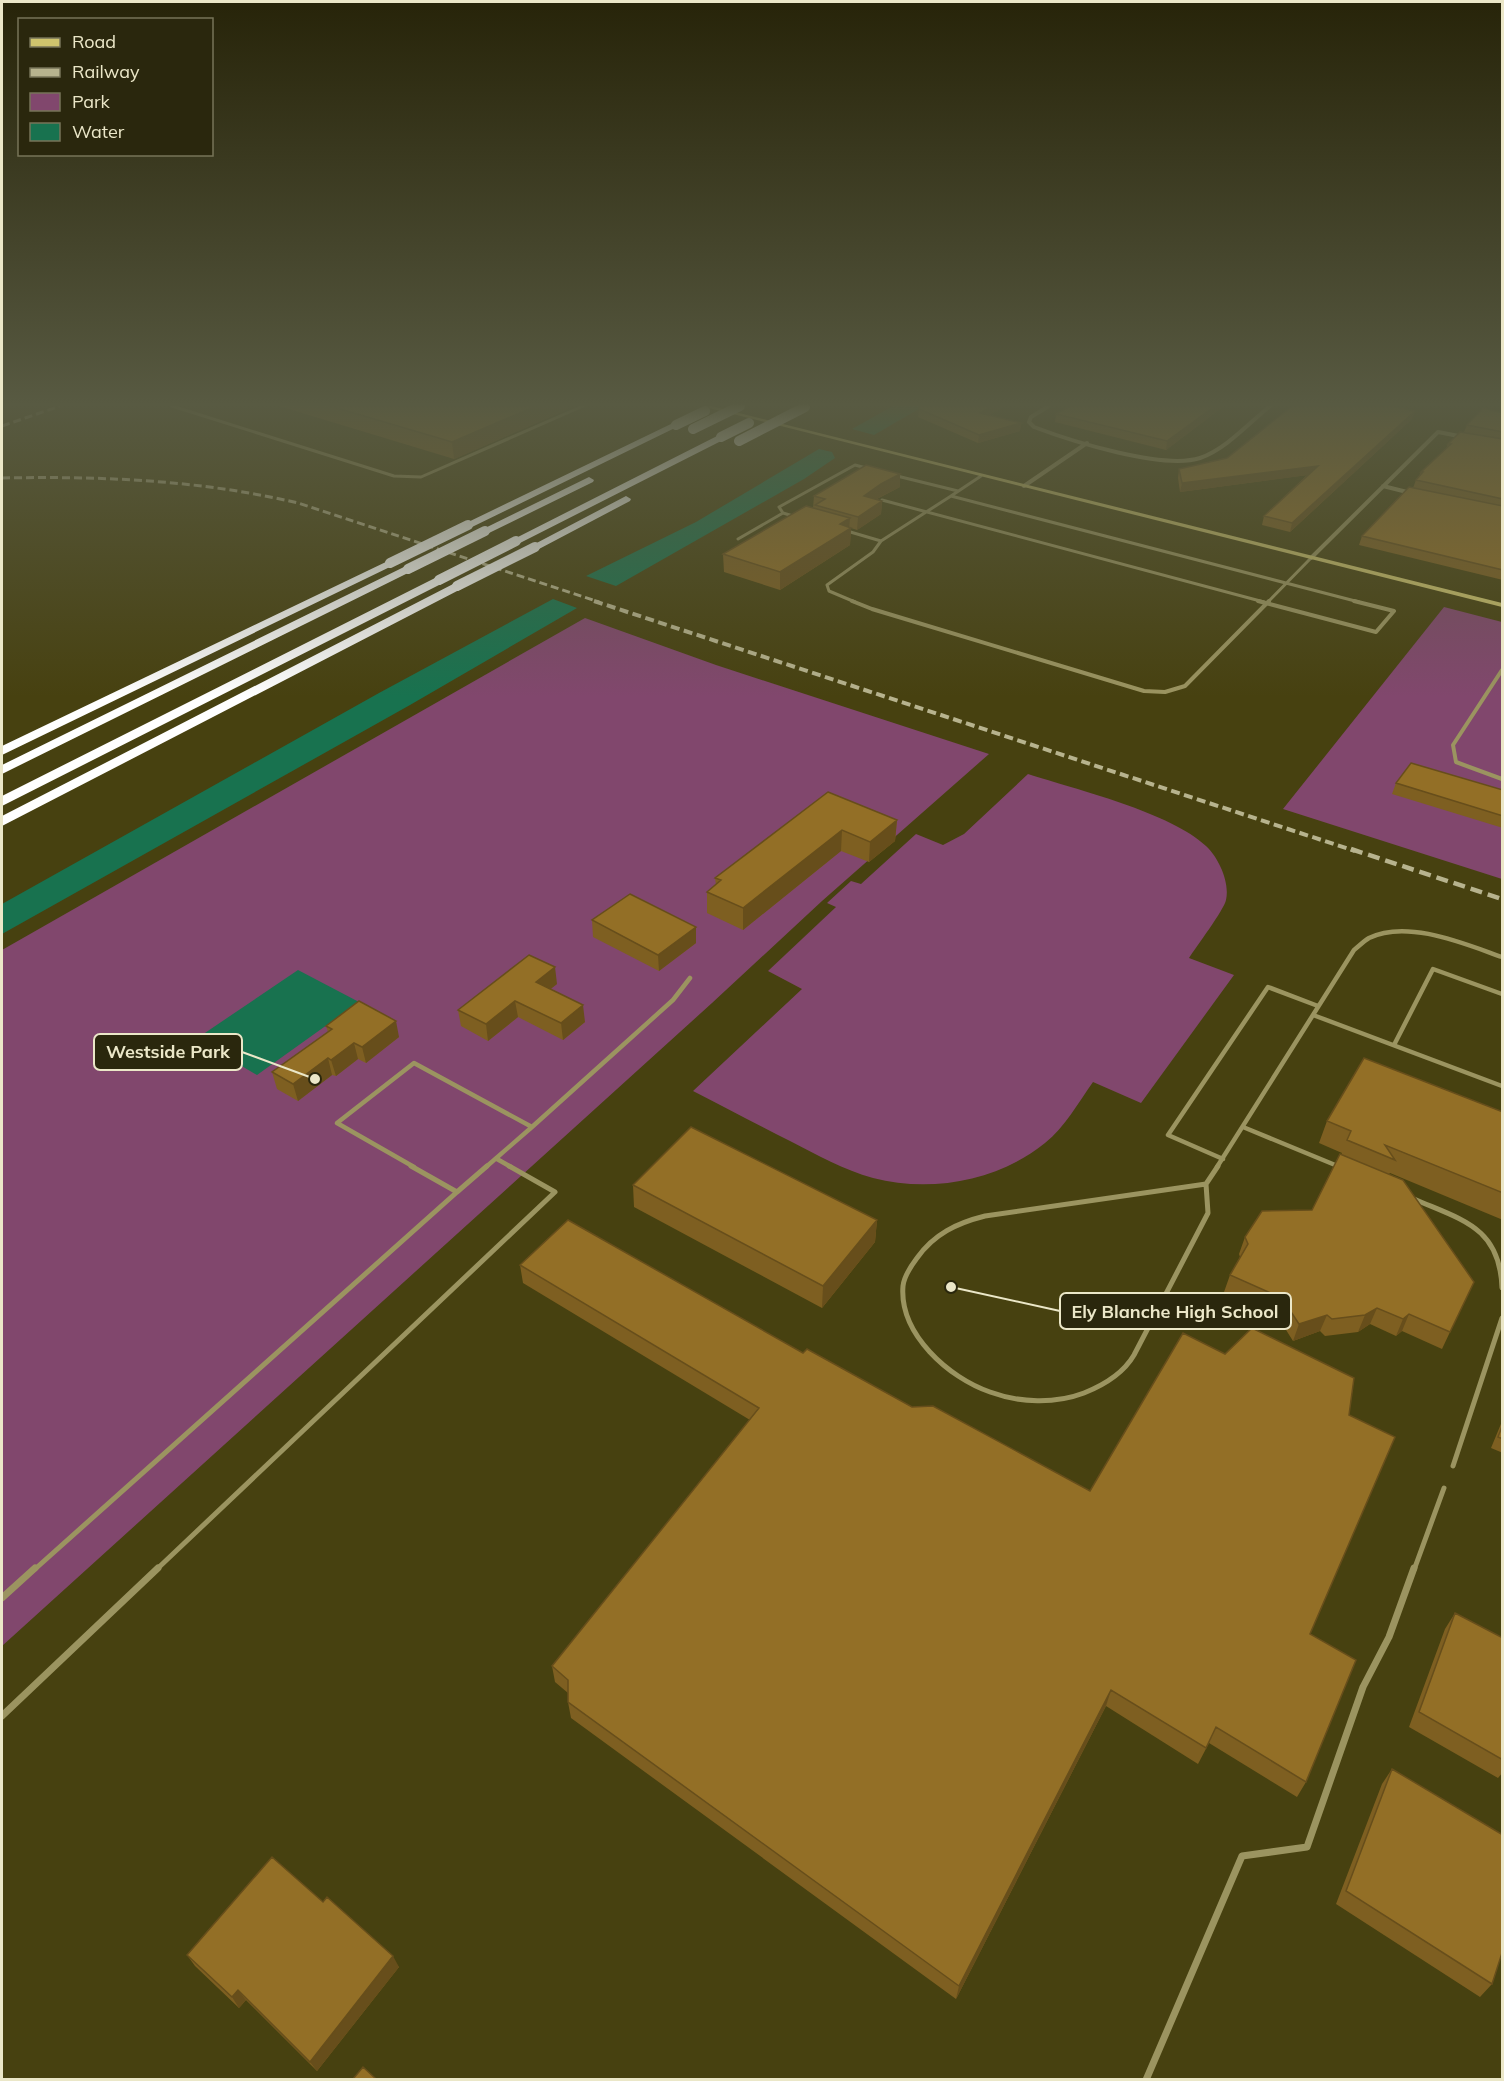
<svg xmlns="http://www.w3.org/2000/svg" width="1504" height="2081" font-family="Mulish,sans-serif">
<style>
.green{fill:#81476d}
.water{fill:#18724f}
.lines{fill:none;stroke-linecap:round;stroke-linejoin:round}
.lane-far4{stroke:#9b9460;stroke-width:3}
.lane-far3{stroke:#9b9460;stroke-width:4}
.lane-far2{stroke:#9b9460;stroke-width:4.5}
.lane-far1{stroke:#9b9460;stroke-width:5}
.lane{stroke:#9b9460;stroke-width:7}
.street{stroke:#9b9460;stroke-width:4}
.secondary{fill:#cfc46d;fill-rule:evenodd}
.highway{fill:#fff;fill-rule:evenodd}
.rail-far2{stroke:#b7b38e;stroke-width:3;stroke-dasharray:8 4;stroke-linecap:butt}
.rail-far1{stroke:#b7b38e;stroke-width:4;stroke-dasharray:9 4.5;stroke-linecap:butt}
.rail{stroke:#b7b38e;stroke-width:4.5;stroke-dasharray:12 6;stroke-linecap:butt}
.highway-bridge{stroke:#fff;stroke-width:10}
.wall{fill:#7e5f21}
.shaded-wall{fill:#674e1b}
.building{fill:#936f26;stroke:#674e1b;stroke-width:1.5}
.leader{fill:none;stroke:#ebe7c8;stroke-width:2}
.callout-dot{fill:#ebe7c8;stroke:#2a270d;stroke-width:2}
.callout{fill:#2a270d;stroke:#ebe7c8;stroke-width:2}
.callout-label{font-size:18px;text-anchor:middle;font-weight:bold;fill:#ebe7c8}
</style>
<rect width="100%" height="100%" fill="#474110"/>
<path class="green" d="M 1444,607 L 1502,622 L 1502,879 L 1283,809 Z
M 585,618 L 716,665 L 989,754 L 822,901 L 712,1003 L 2,1646 L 2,950 Z
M 1028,774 C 1075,789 1172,813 1206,846 C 1219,858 1230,883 1226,900 C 1224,910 1196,947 1189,958 L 1234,975 L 1141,1103 L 1093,1082 C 1078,1103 1065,1127 1045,1143 C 998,1181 931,1193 873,1178 C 844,1170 817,1155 790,1141 C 758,1125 726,1108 693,1091 L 802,989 L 768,971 L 836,907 L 827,903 L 851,881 L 861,884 L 916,834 L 943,845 L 964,834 Z"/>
<path class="water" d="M 893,406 L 924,406 L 874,435 L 852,429 Z
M 819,449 L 832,452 L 835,458 L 804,479 L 616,586 L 586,576 L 696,522 Z
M 553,599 L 577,608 L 410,705 L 2,934 L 2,904 L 379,693 Z
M 298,970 L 359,1002 L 257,1075 L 196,1039 Z"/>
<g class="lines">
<path class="lane-far4" d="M 172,406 L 394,476 L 421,477 L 583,406
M 897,476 L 958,491
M 981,476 L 951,496 L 1359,602
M 882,500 L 1264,602
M 783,513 L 779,507 L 855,465 L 866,468
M 847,531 L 881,541 L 951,496
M 738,539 L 783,513 L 793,516
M 855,602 L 829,591 L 827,585 L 873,552 L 881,541
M 1268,602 L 1311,558"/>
<path class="lane-far3" d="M 852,601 L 872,609 L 1144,691 L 1165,692 L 1185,686 L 1269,601
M 1258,601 L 1376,632 L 1394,611 L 1354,601
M 1502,670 L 1453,745 L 1456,762 L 1502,779"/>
<path class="lane-far2" d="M 1313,1015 L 1502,1086
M 1394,1045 L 1433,969 L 1502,994
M 532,1127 L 673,1000 L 690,978
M 1243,1127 L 1340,1167
M 497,1159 L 511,1167
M 1223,1159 L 1168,1135 L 1268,987 L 1318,1006
M 414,1167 L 337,1123 L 414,1063 L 532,1127 L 486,1167
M 1217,1167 L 1354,950 C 1359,946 1364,941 1369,938 C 1407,919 1465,944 1502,957"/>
<path class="lane-far1" d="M 411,1166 L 457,1192 L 487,1166
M 1337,1166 L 1340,1167
M 1206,1184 L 1208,1213 L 1134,1355 C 1123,1374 1104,1385 1084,1393 C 1055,1404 1020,1403 990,1392 C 949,1378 899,1334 903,1286 C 904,1276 911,1266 917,1258 C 934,1234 957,1223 985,1216 Z
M 1206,1184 L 1218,1166
M 1414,1199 C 1462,1220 1500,1227 1502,1288
M 1453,1466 L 1502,1318
M 34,1570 L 457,1192
M 156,1570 L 555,1192 L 509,1166
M 1414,1570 L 1444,1488"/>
<path class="lane" d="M 2,1598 L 35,1568
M 2,1716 L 158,1568
M 1146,2080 L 1242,1856 L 1307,1847 L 1363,1687 L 1389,1637 L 1414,1568"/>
<path class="street" d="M 1049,406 L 1031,417 L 1029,422 L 1034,427 C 1071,441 1163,470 1200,458 C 1226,449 1249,423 1270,406
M 1024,486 L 1087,443
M 1383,486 L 1411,493
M 1311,558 L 1438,432 L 1464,437"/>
<path class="secondary" d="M 701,406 L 711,406 L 1502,603 L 1502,607 Z"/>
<path class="highway" d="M 673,423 L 681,425 L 472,527 L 464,527 L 462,525 Z
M 721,434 L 726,437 L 725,439 L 520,543 L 516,544 L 510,541 Z
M 589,477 L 594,480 L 593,482 L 489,533 L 485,534 L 479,531 Z
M 626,496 L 631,499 L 630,501 L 539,549 L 535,550 L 529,547 Z
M 390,560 L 396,563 L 394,565 L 2,755 L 2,746 Z
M 408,565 L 412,567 L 412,571 L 2,774 L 2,765 Z
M 439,576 L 445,580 L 443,583 L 2,806 L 2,796 Z
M 457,582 L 463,586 L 461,589 L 2,826 L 2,816 Z"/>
<path class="rail-far2" d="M 2,426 L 60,406
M 2,478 C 102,476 200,480 298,503 L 599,602"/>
<path class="rail-far1" d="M 594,601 L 1355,851"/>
<path class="rail" d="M 1351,849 L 1502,899"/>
<path class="highway-bridge" d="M 676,425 L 705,411
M 693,429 L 740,406
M 721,437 L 749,423
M 739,441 L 805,407
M 390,563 L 468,525
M 408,569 L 485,531
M 439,580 L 516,541
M 457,586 L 535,547"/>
</g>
<path class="wall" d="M 279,406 L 567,406 L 568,409 L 454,459 Z
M 956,406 L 1005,406 L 989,415 L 1021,423 L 1020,431 L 978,443 L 918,417 L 919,409 Z
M 1224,406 L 1166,450 L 1055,422 L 1056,414 Z
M 1503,413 L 1503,580 L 1359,545 L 1362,536 L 1413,488 L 1416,480 L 1419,476 L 1421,472 L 1446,449 L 1448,444 L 1464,432 L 1467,425 Z
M 1412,419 L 1290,532 L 1262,525 L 1264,516 L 1307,475 L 1180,492 L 1178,478 L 1179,469 Z
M 900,487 L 877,499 L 882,501 L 881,514 L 857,530 L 851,528 L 850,545 L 780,590 L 724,572 L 723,554 L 813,508 L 814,496 Z
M 1396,783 L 1503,790 L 1503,828 L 1392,794 Z
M 828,792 L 897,820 L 895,841 L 869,862 L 841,851 L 743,930 L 707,913 L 707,892 L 716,885 L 715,878 Z
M 592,920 L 696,927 L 696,943 L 659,971 L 593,937 Z
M 557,984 L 550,989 L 585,1022 L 563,1040 L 518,1017 L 488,1041 L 461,1026 L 458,1010 Z
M 326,1026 L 399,1037 L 366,1063 L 358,1059 L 336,1076 L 332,1075 L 298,1101 L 277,1089 L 272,1072 L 328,1032 Z
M 1503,1112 L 1503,1220 L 1390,1173 L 1389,1174 L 1450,1332 L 1442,1349 L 1402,1331 L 1396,1336 L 1370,1324 L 1358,1332 L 1325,1336 L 1320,1331 L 1293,1341 L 1276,1314 L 1224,1292 L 1230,1275 L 1240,1257 L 1239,1254 L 1245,1237 L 1312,1210 L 1342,1153 L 1319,1143 L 1327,1121 Z
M 633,1185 L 877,1220 L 875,1242 L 822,1308 L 634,1207 Z
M 520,1265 L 803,1353 L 1310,1634 L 1306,1782 L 1297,1797 L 1209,1743 L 1198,1764 L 1106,1706 L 956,1999 L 571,1718 L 568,1702 L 568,1693 L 555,1682 L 552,1666 L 750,1420 L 523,1283 Z
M 1503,1419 L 1503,1453 L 1491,1448 Z
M 1455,1613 L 1503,1638 L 1503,1772 L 1498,1778 L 1409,1727 L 1445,1629 Z
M 1392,1769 L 1492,1984 L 1480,1997 L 1336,1904 L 1382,1784 Z
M 323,1902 L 399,1967 L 317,2071 L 246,2000 L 239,2008 L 195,1966 L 187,1955 Z"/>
<path class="shaded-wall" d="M 536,406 L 567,406 L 568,409 L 454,459 L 452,442 Z
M 992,406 L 1005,406 L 980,421 L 980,413 Z
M 1215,406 L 1224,406 L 1166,450 L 1167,441 Z
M 1415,411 L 1412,419 L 1290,532 L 1292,523 Z
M 1021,423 L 1020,431 L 978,443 L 979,435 Z
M 1318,466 L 1316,474 L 1180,492 L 1182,483 Z
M 900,474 L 900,487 L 880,497 L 864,509 L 864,496 L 881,484 Z
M 882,501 L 881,514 L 857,530 L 858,517 Z
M 850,518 L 849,529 L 851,528 L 850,545 L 780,590 L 780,572 L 840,524 Z
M 897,820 L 895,841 L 869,862 L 870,842 Z
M 842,830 L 841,851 L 743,930 L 743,908 Z
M 696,927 L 696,943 L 659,971 L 658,955 Z
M 555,967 L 557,984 L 538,999 L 536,982 Z
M 515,1001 L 518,1017 L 488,1041 L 486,1024 Z
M 583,1005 L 585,1022 L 563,1040 L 561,1023 Z
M 396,1021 L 399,1037 L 366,1063 L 362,1047 Z
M 354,1043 L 358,1059 L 336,1076 L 331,1060 Z
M 328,1058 L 332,1075 L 298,1101 L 293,1084 Z
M 877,1220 L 875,1242 L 822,1308 L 823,1286 Z
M 1377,1308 L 1370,1324 L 1358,1332 L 1365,1315 Z
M 1409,1314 L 1402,1331 L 1396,1336 L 1403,1319 Z
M 1327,1315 L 1320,1331 L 1293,1341 L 1299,1324 Z
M 1111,1690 L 1106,1706 L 956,1999 L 959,1986 Z
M 393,1956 L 399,1967 L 317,2071 L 310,2062 Z
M 238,1990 L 246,2000 L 239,2008 L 232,1997 Z"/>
<path class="building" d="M 330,406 L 536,406 L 452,442 Z
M 920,406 L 953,406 L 957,407 L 957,406 L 992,406 L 980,413 L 1021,423 L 979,435 L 919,409 Z
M 1070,406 L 1215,406 L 1167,441 L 1056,414 Z
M 1292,406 L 1390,406 L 1415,411 L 1292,523 L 1264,516 L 1318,466 L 1182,483 L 1179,469 L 1227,458 Z
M 1483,408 L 1503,413 L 1503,432 L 1467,425 Z
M 1460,432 L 1503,439 L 1503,499 L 1416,480 L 1423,472 L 1421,472 L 1451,444 L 1448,444 Z
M 866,465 L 900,474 L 881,484 L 864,496 L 882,501 L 858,517 L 815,505 L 825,499 L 814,496 Z
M 1409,487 L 1503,506 L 1503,570 L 1362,536 Z
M 806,506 L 850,518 L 840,524 L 851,528 L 780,572 L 723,554 Z
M 1411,763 L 1503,790 L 1503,816 L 1396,783 Z
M 828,792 L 897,820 L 870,842 L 842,830 L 743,908 L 707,892 L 721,880 L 715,878 Z
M 630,894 L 696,927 L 658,955 L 592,920 Z
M 529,955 L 555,967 L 536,982 L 583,1005 L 561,1023 L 515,1001 L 486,1024 L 458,1010 Z
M 359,1001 L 396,1021 L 362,1047 L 354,1043 L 331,1060 L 328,1058 L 293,1084 L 272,1072 L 332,1029 L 326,1026 Z
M 1364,1058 L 1503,1112 L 1503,1193 L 1385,1145 L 1395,1160 L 1347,1140 L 1351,1131 L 1327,1121 Z
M 691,1127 L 877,1220 L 823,1286 L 633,1185 Z
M 1340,1154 L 1403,1180 L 1474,1282 L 1450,1332 L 1409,1314 L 1403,1319 L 1377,1308 L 1365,1315 L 1332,1319 L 1327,1315 L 1299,1324 L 1282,1298 L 1230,1275 L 1248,1244 L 1245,1237 L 1262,1211 L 1312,1210 Z
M 568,1220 L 803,1353 L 807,1349 L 912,1407 L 933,1406 L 1090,1491 L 1183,1333 L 1225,1354 L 1252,1328 L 1354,1378 L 1349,1415 L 1395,1437 L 1310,1634 L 1356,1660 L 1306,1782 L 1216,1727 L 1206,1748 L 1111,1690 L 959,1986 L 568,1702 L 568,1680 L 552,1666 L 759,1408 L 520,1265 Z
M 1503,1424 L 1503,1439 L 1498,1437 Z
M 1455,1613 L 1503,1638 L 1503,1760 L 1419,1712 Z
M 1392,1769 L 1503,1835 L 1503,1950 L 1492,1984 L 1346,1891 Z
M 272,1857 L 323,1902 L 327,1897 L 393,1956 L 310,2062 L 238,1990 L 232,1997 L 187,1955 Z
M 363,2067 L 376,2079 L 353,2079 Z"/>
<linearGradient id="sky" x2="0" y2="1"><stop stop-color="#272409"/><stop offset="0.58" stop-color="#585a42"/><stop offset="1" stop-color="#585a42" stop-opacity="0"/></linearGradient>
<rect width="1504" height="697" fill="url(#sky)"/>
<path class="leader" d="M315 1079L242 1052M951 1287L1060 1311"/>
<g class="callout-dot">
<circle cx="315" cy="1079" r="6"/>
<circle cx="951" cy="1287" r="6"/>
</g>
<g class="callout">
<rect x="94" y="1034" width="148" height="36" rx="6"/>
<rect x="1060" y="1293" width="231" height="36" rx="6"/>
</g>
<g class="callout-label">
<text x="168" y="1058">Westside Park</text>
<text x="1175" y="1318">Ely Blanche High School</text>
</g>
<rect width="1504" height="2081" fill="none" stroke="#ebe7c8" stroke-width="6"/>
<rect x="18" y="18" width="195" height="138" fill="#2a270d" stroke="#777458" stroke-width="1.5"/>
<rect x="30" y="38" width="30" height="9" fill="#cfc46d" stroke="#777458" stroke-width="1.5"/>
<text x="72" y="48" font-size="18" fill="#ebe7c8">Road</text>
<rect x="30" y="68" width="30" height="9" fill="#b7b38e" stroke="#777458" stroke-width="1.5"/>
<text x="72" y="78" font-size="18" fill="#ebe7c8">Railway</text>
<rect x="30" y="93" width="30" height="18" fill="#81476d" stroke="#777458" stroke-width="1.5"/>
<text x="72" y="108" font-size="18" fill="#ebe7c8">Park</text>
<rect x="30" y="123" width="30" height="18" fill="#18724f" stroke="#777458" stroke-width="1.5"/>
<text x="72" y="138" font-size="18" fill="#ebe7c8">Water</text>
</svg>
